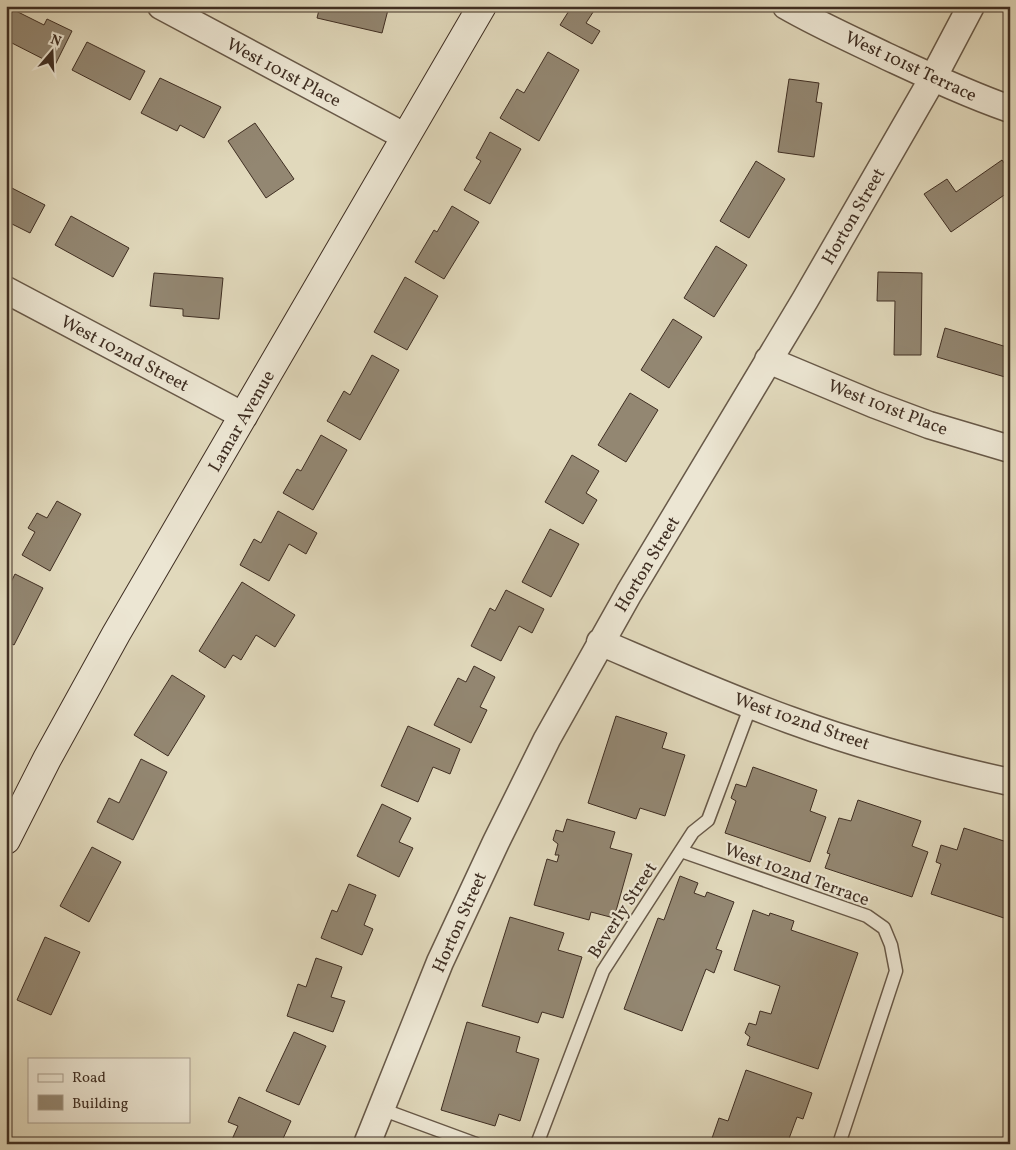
<svg xmlns="http://www.w3.org/2000/svg" width="1016" height="1150" font-family="Vollkorn,serif">
<style>
.building{fill:#938772;stroke:#3f2e22}
.lines{fill:none;stroke-linecap:round;stroke-linejoin:round}
.lane-casing{stroke:#685948;stroke-width:15}
.street-casing{stroke:#685948;stroke-width:29}
.secondary-casing{stroke:#3f2e22;stroke-width:30}
.lane{stroke:#ece6d3;stroke-width:12}
.street{stroke:#ece6d3;stroke-width:26}
.secondary{stroke:#ece6d3;stroke-width:28}
.labels{text-anchor:middle;stroke-width:4.5;stroke-linejoin:round;paint-order:stroke}
.street-label{font-size:18px;fill:#3f2e22;stroke:#ece6d3}
</style>
<rect width="100%" height="100%" fill="#e1d9bc"/>
<filter id="stains"><feTurbulence type="fractalNoise" baseFrequency=".004" numOctaves="4"/><feColorMatrix values="0 0 0 0 .2 0 0 0 0 .09 0 0 0 0 .02 0 0 0 .5 -.17"/></filter>
<radialGradient id="worn" r=".72"><stop offset=".6" stop-color="#630" stop-opacity="0"/><stop offset="1" stop-color="#630" stop-opacity=".3"/></radialGradient>
<path class="building" d="M 6,6 L 44,25 L 47,19 L 72,31 L 55,65 L 6,40 Z
M 320,6 L 389,6 L 382,33 L 317,18 Z
M 572,6 L 597,6 L 586,23 L 600,31 L 592,44 L 560,25 Z
M 87,42 L 145,71 L 130,100 L 72,70 Z
M 548,52 L 579,70 L 539,141 L 500,118 L 517,89 L 524,93 Z
M 160,78 L 221,107 L 204,138 L 180,125 L 177,131 L 141,113 Z
M 789,79 L 819,83 L 816,102 L 822,103 L 814,157 L 778,152 Z
M 255,123 L 294,179 L 266,198 L 228,141 Z
M 490,132 L 521,149 L 490,204 L 464,190 L 481,161 L 476,158 Z
M 1002,160 L 1010,171 L 1010,191 L 951,232 L 924,194 L 947,179 L 956,192 Z
M 756,161 L 785,179 L 749,238 L 720,221 Z
M 6,185 L 45,205 L 30,233 L 6,221 Z
M 452,206 L 479,222 L 444,279 L 415,262 L 434,230 L 437,232 Z
M 71,216 L 129,248 L 113,277 L 55,245 Z
M 716,246 L 747,265 L 714,317 L 684,298 Z
M 878,272 L 922,273 L 921,355 L 894,355 L 895,301 L 877,301 Z
M 154,273 L 223,278 L 219,319 L 183,316 L 183,309 L 150,306 Z
M 405,277 L 438,296 L 407,350 L 374,332 Z
M 673,319 L 702,337 L 669,388 L 641,370 Z
M 945,328 L 1010,348 L 1010,360 L 1005,377 L 937,357 Z
M 372,355 L 399,370 L 360,440 L 327,421 L 344,391 L 350,395 Z
M 630,393 L 658,410 L 626,462 L 598,445 Z
M 321,435 L 347,450 L 313,510 L 283,493 L 297,469 L 301,471 Z
M 572,455 L 599,471 L 586,493 L 597,500 L 583,524 L 545,502 Z
M 57,501 L 81,514 L 50,571 L 22,555 L 35,532 L 28,528 L 37,513 L 47,518 Z
M 278,511 L 317,533 L 306,554 L 289,544 L 269,581 L 240,565 L 254,539 L 261,543 Z
M 550,529 L 579,544 L 551,597 L 522,582 Z
M 15,574 L 43,588 L 14,645 L 6,641 L 6,582 L 10,584 Z
M 242,582 L 295,615 L 275,647 L 256,635 L 241,660 L 233,655 L 225,668 L 199,651 Z
M 506,590 L 544,609 L 532,633 L 519,626 L 501,661 L 471,646 L 490,608 L 495,611 Z
M 474,666 L 495,677 L 480,707 L 487,710 L 471,743 L 434,725 L 458,678 L 466,682 Z
M 172,675 L 205,696 L 168,756 L 134,735 Z
M 616,716 L 667,733 L 662,748 L 685,755 L 665,816 L 640,808 L 636,819 L 588,803 Z
M 408,726 L 460,749 L 450,774 L 433,767 L 418,802 L 381,786 Z
M 141,759 L 167,772 L 133,840 L 97,822 L 109,798 L 119,803 Z
M 753,767 L 817,790 L 810,811 L 826,817 L 810,862 L 725,833 L 736,801 L 731,798 L 736,784 L 746,787 Z
M 858,800 L 921,821 L 912,846 L 928,852 L 912,897 L 825,868 L 830,854 L 827,853 L 839,818 L 851,821 Z
M 382,804 L 411,818 L 399,842 L 413,848 L 399,877 L 357,856 Z
M 567,819 L 615,832 L 610,848 L 632,854 L 614,918 L 591,912 L 589,920 L 534,905 L 547,859 L 557,862 L 559,855 L 555,855 L 558,844 L 553,840 L 556,830 L 563,832 Z
M 964,828 L 1010,843 L 1010,920 L 931,894 L 941,864 L 936,862 L 941,845 L 957,850 Z
M 92,847 L 121,862 L 89,922 L 60,906 Z
M 680,876 L 698,883 L 694,893 L 705,897 L 707,892 L 734,902 L 716,949 L 722,951 L 714,973 L 706,969 L 682,1031 L 624,1009 L 658,918 L 664,920 Z
M 349,884 L 376,895 L 364,925 L 373,929 L 362,955 L 321,938 L 332,910 L 337,912 Z
M 753,910 L 769,916 L 770,913 L 794,921 L 791,930 L 858,953 L 818,1069 L 747,1045 L 750,1037 L 745,1033 L 749,1023 L 756,1025 L 760,1011 L 771,1014 L 780,986 L 734,970 Z
M 510,917 L 564,933 L 558,950 L 582,957 L 563,1018 L 542,1012 L 538,1023 L 482,1006 Z
M 45,937 L 80,952 L 51,1015 L 17,1000 Z
M 316,958 L 342,967 L 331,997 L 345,1001 L 333,1032 L 287,1016 L 298,984 L 306,987 Z
M 467,1022 L 520,1037 L 516,1052 L 539,1059 L 520,1121 L 499,1114 L 495,1126 L 441,1110 Z
M 294,1032 L 326,1046 L 299,1105 L 266,1091 Z
M 746,1070 L 812,1093 L 803,1119 L 797,1117 L 787,1144 L 710,1144 L 719,1118 L 728,1121 Z
M 239,1097 L 291,1121 L 281,1143 L 276,1141 L 275,1144 L 230,1144 L 238,1126 L 228,1122 Z"/>
<g class="lines">
<defs>
<path id="lane" d="M 681,851 L 867,916 L 884,928 L 891,945 L 896,971 L 839,1144
M 381,1109 L 476,1144
M 537,1144 L 603,971 L 693,832 L 708,820 L 751,705"/>
<path id="street" d="M 161,6 L 406,137
M 786,6 C 819,25 853,40 886,56 C 927,75 967,94 1010,109
M 6,290 L 244,416
M 768,360 L 873,404 L 929,425 L 1010,449
M 600,642 C 663,669 726,697 790,720 C 861,746 936,766 1010,782
M 367,1144 L 440,962 L 496,842 L 547,739 L 629,593 L 805,300 L 933,78 L 971,6"/>
<path id="secondary" d="M 6,840 L 47,759 L 116,634 L 482,6"/>
</defs>
<use href="#lane" class="lane-casing"/>
<use href="#street" class="street-casing"/>
<use href="#secondary" class="secondary-casing"/>
<use href="#lane" class="lane"/>
<use href="#street" class="street"/>
<use href="#secondary" class="secondary"/>
</g>
<g class="labels">
<g class="street-label">
<text transform="translate(911 66) rotate(25)" y="6">West 101st Terrace</text>
<text transform="translate(284 72) rotate(28)" y="6">West 101st Place</text>
<text transform="translate(853 216) rotate(-60)" y="6">Horton Street</text>
<text transform="translate(125 353) rotate(28)" y="6">West 102nd Street</text>
<text transform="translate(888 407) rotate(21)" y="6">West 101st Place</text>
<text transform="translate(241 421) rotate(-60)" y="6">Lamar Avenue</text>
<text transform="translate(647 564) rotate(-59)" y="6">Horton Street</text>
<text transform="translate(802 721) rotate(19)" y="6">West 102nd Street</text>
<text transform="translate(797 874) rotate(20)" y="6">West 102nd Terrace</text>
<text transform="translate(622 910) rotate(-57)" y="6">Beverly Street</text>
<text transform="translate(459 922) rotate(-66)" y="6">Horton Street</text>
</g>
</g>
<rect width="1016" height="1150" fill="none" stroke="#e1d9bc" stroke-width="25"/>
<rect x="8" y="8" width="1001" height="1135" fill="none" stroke="#3f2e22" stroke-width="2.5"/>
<rect x="12" y="12" width="991" height="1125" fill="none" stroke="#3f2e22"/>
<rect x="28" y="1058" width="162" height="65" fill="#ece6d3" stroke="#a79c8c"/>
<rect x="38" y="1074" width="25" height="8" fill="#ece6d3" stroke="#a79c8c"/>
<text x="72" y="1082" font-size="15" fill="#3f2e22">Road</text>
<rect x="38" y="1095" width="25" height="15" fill="#938772" stroke="#a79c8c"/>
<text x="72" y="1108" font-size="15" fill="#3f2e22">Building</text>
<g transform="translate(52 52) rotate(19)" stroke="#ece6d3" stroke-width="4" paint-order="stroke">
<path d="M0-4L9 19L0 12L-9 19Z" fill="#3f2e22"/>
<text y="-8" font-size="14" font-weight="bold" text-anchor="middle" fill="#3f2e22">N</text>
</g>
<rect width="100%" height="100%" filter="url(#stains)"/>
<rect width="100%" height="100%" fill="url(#worn)"/>
</svg>
